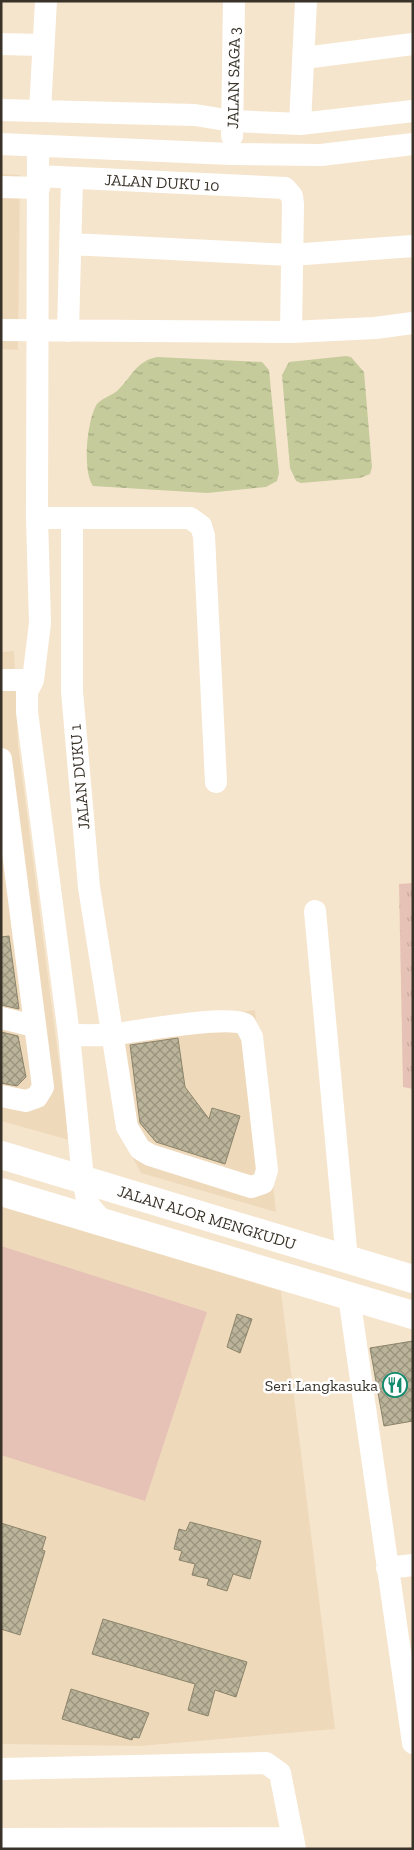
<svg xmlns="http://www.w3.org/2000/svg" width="414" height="1850" font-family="'Zilla Slab',serif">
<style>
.built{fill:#efd9bb}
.grass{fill:url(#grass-tufts)}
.green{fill:#e6c2b6}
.water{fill:url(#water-ripples)}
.building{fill:url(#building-cross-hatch);stroke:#8b846b}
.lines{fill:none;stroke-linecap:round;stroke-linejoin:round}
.minor{stroke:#fff;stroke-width:22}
.major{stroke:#fff;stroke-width:28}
.labels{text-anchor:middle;stroke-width:5;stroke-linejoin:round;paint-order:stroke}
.street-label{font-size:16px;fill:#393229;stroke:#fff}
.poi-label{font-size:16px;fill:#393229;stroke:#fff;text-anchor:end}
</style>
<defs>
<pattern id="grass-tufts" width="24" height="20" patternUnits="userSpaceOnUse" patternTransform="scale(1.25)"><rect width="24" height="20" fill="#e6c2b6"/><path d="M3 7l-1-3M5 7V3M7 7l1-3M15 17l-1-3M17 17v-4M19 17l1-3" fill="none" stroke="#c6a79c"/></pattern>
<pattern id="water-ripples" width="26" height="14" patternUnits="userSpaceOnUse" patternTransform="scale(1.25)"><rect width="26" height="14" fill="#c5cb9b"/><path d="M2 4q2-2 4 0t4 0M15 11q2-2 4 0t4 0" fill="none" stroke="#a1a57e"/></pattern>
<pattern id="building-cross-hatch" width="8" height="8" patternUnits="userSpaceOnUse" patternTransform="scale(1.25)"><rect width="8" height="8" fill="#bbb49a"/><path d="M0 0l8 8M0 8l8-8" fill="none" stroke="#99937e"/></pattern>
</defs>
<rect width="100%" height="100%" fill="#f6e5cd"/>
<path class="built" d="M 1,174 L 20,175 L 18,350 L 1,349 Z
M 14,651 L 18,744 L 69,1140 L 1,1121 L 1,652 Z
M 255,1010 L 276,1212 L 141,1173 L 117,1129 L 102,1030 Z
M 1,1205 L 281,1291 L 335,1729 L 140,1746 L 1,1744 Z"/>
<path class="grass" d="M 413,883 L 413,1089 L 403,1087 L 399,884 Z"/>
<path class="green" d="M 1,1246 L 207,1312 L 145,1501 L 1,1455 Z"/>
<path class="water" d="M 346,356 L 351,357 L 364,372 L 372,467 L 370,474 L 360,478 L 301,483 L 296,481 L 290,468 L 282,375 L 289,362 Z
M 157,357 L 262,362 L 269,370 L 279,473 L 277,481 L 266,487 L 207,493 L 93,486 C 82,471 87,419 97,404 C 102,398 111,396 117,391 C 131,378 136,361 157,357 Z"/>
<path class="building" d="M 9,936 L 19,1009 L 1,1005 L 1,937 Z
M 1,1032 L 18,1036 L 26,1077 L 17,1086 L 1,1083 Z
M 178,1038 L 185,1087 L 209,1119 L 212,1108 L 240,1116 L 225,1164 L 156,1142 L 140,1123 L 130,1045 Z
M 237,1314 L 252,1319 L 240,1353 L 227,1347 Z
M 413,1341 L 413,1421 L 384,1426 L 370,1348 Z
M 190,1522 L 261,1541 L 250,1579 L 233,1574 L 227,1591 L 207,1585 L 209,1579 L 192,1575 L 195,1564 L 179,1560 L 182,1551 L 174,1549 L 179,1529 L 186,1531 Z
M 1,1523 L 46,1537 L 42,1550 L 45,1551 L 20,1635 L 1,1629 Z
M 103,1619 L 247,1662 L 236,1697 L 215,1690 L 208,1716 L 188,1710 L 195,1684 L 92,1654 Z
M 71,1689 L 149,1713 L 139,1738 L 133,1737 L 132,1740 L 62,1719 Z"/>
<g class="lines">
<path class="minor" d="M 1,44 L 43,45
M 304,58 L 413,44
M 1,110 L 195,115 L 232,121 L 300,124 L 413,111
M 40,111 L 46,1
M 300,124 L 306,1
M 232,136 L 234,1
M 1,144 L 231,154 L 321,155 L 413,144
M 38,146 L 37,518 L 40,623 L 33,680 L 27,692 L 27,712 L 69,1035 L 83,1179 L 88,1204 L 104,1223
M 38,176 L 285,188 L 292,196 L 293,204 L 291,332
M 1,187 L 39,188
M 71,244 L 291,255 L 413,246
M 1,330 L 291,332 L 375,328 L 413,323
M 68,331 L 72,178
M 37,518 L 190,518 L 201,526 L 204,536 L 216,782
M 1,680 L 33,680
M 1,759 L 43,1087 L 37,1097 L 26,1101 L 1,1096
M 315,911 L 347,1260
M 1,1018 L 34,1026
M 69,1035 C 84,1035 100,1036 115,1034 C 142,1031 224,1015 245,1024 L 252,1037 L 267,1170 L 263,1183 L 251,1187 L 150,1155 L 140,1149 L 127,1127 L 89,887 L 72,691 L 72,518
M 349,1296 L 413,1743
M 387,1568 L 413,1565
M 1,1769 L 266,1763 L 280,1773 L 295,1849
M 1,1839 L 293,1838"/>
<path class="major" d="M 1,1155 L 413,1279
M 1,1192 L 413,1315"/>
</g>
<defs>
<symbol id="restaurant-ring" viewBox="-11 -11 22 22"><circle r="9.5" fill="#fff" stroke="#138a6c" stroke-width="1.5"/><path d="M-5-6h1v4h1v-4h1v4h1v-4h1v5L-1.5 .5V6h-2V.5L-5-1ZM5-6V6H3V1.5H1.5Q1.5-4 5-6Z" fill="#138a6c"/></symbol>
</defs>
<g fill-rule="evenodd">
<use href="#restaurant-ring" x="381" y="1371" width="28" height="28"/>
</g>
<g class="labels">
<g class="street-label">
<text transform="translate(233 78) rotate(-89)" y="6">JALAN SAGA 3</text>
<text transform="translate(162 182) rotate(3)" y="6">JALAN DUKU 10</text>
<text transform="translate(79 777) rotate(-95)" y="6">JALAN DUKU 1</text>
<text transform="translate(207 1217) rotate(17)" y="6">JALAN ALOR MENGKUDU</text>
</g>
<g class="poi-label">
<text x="378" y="1391">Seri Langkasuka</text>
</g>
</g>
<rect width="414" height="1850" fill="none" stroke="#393229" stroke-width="5"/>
</svg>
